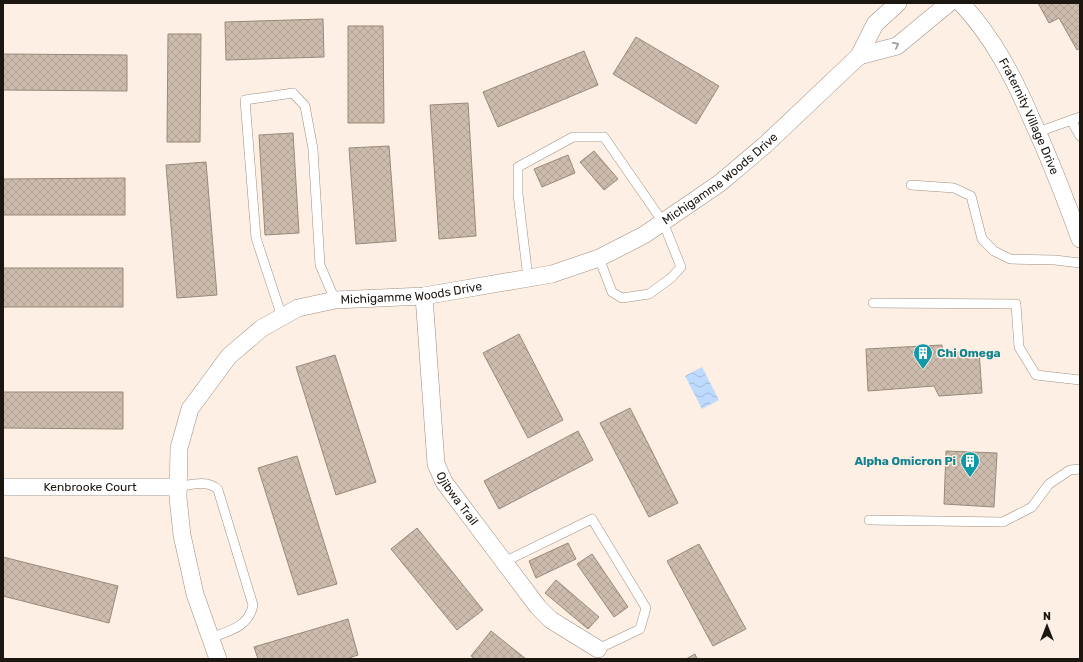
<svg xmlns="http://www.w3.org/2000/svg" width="1083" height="662" font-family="Rubik,sans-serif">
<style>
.water{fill:url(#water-waves)}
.building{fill:url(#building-cross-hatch);stroke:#99897a}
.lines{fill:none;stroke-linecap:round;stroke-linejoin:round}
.service-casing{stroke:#9f8f81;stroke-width:10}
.minor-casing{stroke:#9f8f81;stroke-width:18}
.service{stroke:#fff;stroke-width:9}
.minor{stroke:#fff;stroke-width:17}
.oneway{stroke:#999694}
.labels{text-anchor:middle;stroke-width:3;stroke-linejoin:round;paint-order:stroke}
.street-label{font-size:12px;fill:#1c1611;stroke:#fdefe3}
.culture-label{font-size:12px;font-weight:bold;fill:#0d838f;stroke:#fdefe3;text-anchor:start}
</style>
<defs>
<pattern id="water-waves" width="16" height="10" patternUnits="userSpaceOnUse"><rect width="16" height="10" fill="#bedafe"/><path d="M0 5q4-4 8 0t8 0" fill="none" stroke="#a3bad9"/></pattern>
<pattern id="building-cross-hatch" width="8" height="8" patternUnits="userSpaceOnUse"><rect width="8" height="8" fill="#cdbcad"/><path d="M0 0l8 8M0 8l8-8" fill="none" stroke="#afa194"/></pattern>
</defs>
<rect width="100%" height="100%" fill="#fdefe3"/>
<path class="water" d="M 702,367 L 719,400 L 702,409 L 685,376 Z"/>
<path class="building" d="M 1038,3 L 1080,3 L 1080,48 L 1077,50 L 1059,18 L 1049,23 Z
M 323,19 L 324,57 L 226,60 L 225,22 Z
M 348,26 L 383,26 L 384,123 L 348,123 Z
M 168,34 L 201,34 L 200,142 L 167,142 Z
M 636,37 L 719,86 L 696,124 L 613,74 Z
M 584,51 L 598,85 L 498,127 L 483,92 Z
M 3,54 L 127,55 L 127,91 L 3,90 Z
M 468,103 L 476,236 L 439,239 L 430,105 Z
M 293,133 L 299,233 L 265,235 L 259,135 Z
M 389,146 L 396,241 L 356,244 L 349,148 Z
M 594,151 L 618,179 L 604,190 L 580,162 Z
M 568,155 L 575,173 L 542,187 L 534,169 Z
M 206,162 L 217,295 L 177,298 L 166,165 Z
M 125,178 L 125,215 L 3,215 L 3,179 Z
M 3,268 L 123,268 L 123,307 L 3,307 Z
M 519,334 L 563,420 L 528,438 L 483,353 Z
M 942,345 L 943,353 L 979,351 L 982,393 L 939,396 L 934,386 L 868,391 L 866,349 Z
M 335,355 L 376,482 L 336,495 L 296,367 Z
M 3,392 L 123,392 L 123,429 L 3,428 Z
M 630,408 L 678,503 L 649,517 L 600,423 Z
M 578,431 L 593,460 L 499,509 L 484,481 Z
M 946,451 L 997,453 L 994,507 L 944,504 Z
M 297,456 L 337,584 L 298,595 L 258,468 Z
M 417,528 L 483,610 L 457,630 L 391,549 Z
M 568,543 L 576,559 L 536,578 L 529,561 Z
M 699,544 L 746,629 L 713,646 L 667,561 Z
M 592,554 L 628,607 L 614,617 L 577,564 Z
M 3,557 L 118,586 L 109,623 L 3,596 Z
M 556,580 L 599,617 L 588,629 L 545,593 Z
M 348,619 L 358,655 L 346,659 L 258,659 L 254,647 Z
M 491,631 L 526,659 L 476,659 L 471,656 Z
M 695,654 L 697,659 L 686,659 Z"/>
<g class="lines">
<defs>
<path id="service" d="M 1071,120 L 1080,136
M 1038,132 L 1080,117
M 911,185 L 954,188 L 971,196 L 982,239 L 994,251 L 1010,259 L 1055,260 L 1080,263
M 528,278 L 518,194 L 518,167 L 573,137 L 604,137 L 663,222 L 681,267 L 671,278 L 649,294 L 622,298 L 612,292 L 599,258
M 873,303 L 1016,304 L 1019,347 L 1036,375 L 1080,380
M 282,317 L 256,238 L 245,100 L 293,93 L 305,106 L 313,149 L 320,265 L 335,300
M 178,487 C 190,485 208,479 218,490 L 253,605 C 249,627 229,631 210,638
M 869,520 L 1003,522 L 1032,507 L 1049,484 L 1070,470 L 1080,469
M 504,562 L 592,519 L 646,608 L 640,629 L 598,649"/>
<g id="minor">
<path id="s1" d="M 961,3 C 993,37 1014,78 1032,120 C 1050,159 1065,198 1080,239"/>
<path d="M 859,56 L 897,46 L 949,3"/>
<path id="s2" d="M 424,296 L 436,464 L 444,482 L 538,607 L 551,620 L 598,649"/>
<path id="s3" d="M 3,487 L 178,487"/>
<path id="s4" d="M 218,659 L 195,594 L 182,535 L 178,498 L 179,448 L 190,409 L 229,356 L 262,328 L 298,308 L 335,300 L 424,296 L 552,274 L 599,258 L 644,235 L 720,183 L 765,145 L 859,56 L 875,24 L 898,3"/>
</g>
</defs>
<use href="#service" class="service-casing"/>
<use href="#minor" class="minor-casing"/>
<use href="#service" class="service"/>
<use href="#minor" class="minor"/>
</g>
<defs><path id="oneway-chevron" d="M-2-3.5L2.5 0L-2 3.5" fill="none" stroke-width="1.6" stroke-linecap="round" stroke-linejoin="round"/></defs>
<use class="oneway" href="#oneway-chevron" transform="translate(896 45) rotate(-27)"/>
<defs>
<symbol id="building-pin" viewBox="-11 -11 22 30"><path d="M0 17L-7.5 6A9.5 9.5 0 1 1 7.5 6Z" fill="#0f9aa8" stroke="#fdefe3"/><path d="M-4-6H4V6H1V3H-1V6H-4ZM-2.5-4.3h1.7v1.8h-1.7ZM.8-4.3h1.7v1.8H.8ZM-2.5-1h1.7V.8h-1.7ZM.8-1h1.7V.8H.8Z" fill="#fff"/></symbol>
</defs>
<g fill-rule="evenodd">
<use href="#building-pin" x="912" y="342" width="22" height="30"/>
<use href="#building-pin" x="959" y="450" width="22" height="30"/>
</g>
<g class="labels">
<g class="street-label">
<text dy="4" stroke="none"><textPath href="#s1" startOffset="133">Fraternity Village Drive</textPath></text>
<text dy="4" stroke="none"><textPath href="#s4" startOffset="859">Michigamme Woods Drive</textPath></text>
<text dy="4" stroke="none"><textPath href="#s4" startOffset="522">Michigamme Woods Drive</textPath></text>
<text dy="4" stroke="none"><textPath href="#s3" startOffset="87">Kenbrooke Court</textPath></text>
<text dy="4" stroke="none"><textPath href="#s2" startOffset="209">Ojibwa Trail</textPath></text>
</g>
<g class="culture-label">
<text x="937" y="357">Chi Omega</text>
<text x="956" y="465" text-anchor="end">Alpha Omicron Pi</text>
</g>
</g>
<rect width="1083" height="662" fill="none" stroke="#1c1611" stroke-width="8"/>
<g transform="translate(1047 626)" stroke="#fdefe3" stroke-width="3" paint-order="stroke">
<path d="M0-3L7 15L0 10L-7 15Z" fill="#1c1611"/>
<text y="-6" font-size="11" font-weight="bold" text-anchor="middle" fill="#1c1611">N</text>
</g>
</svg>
